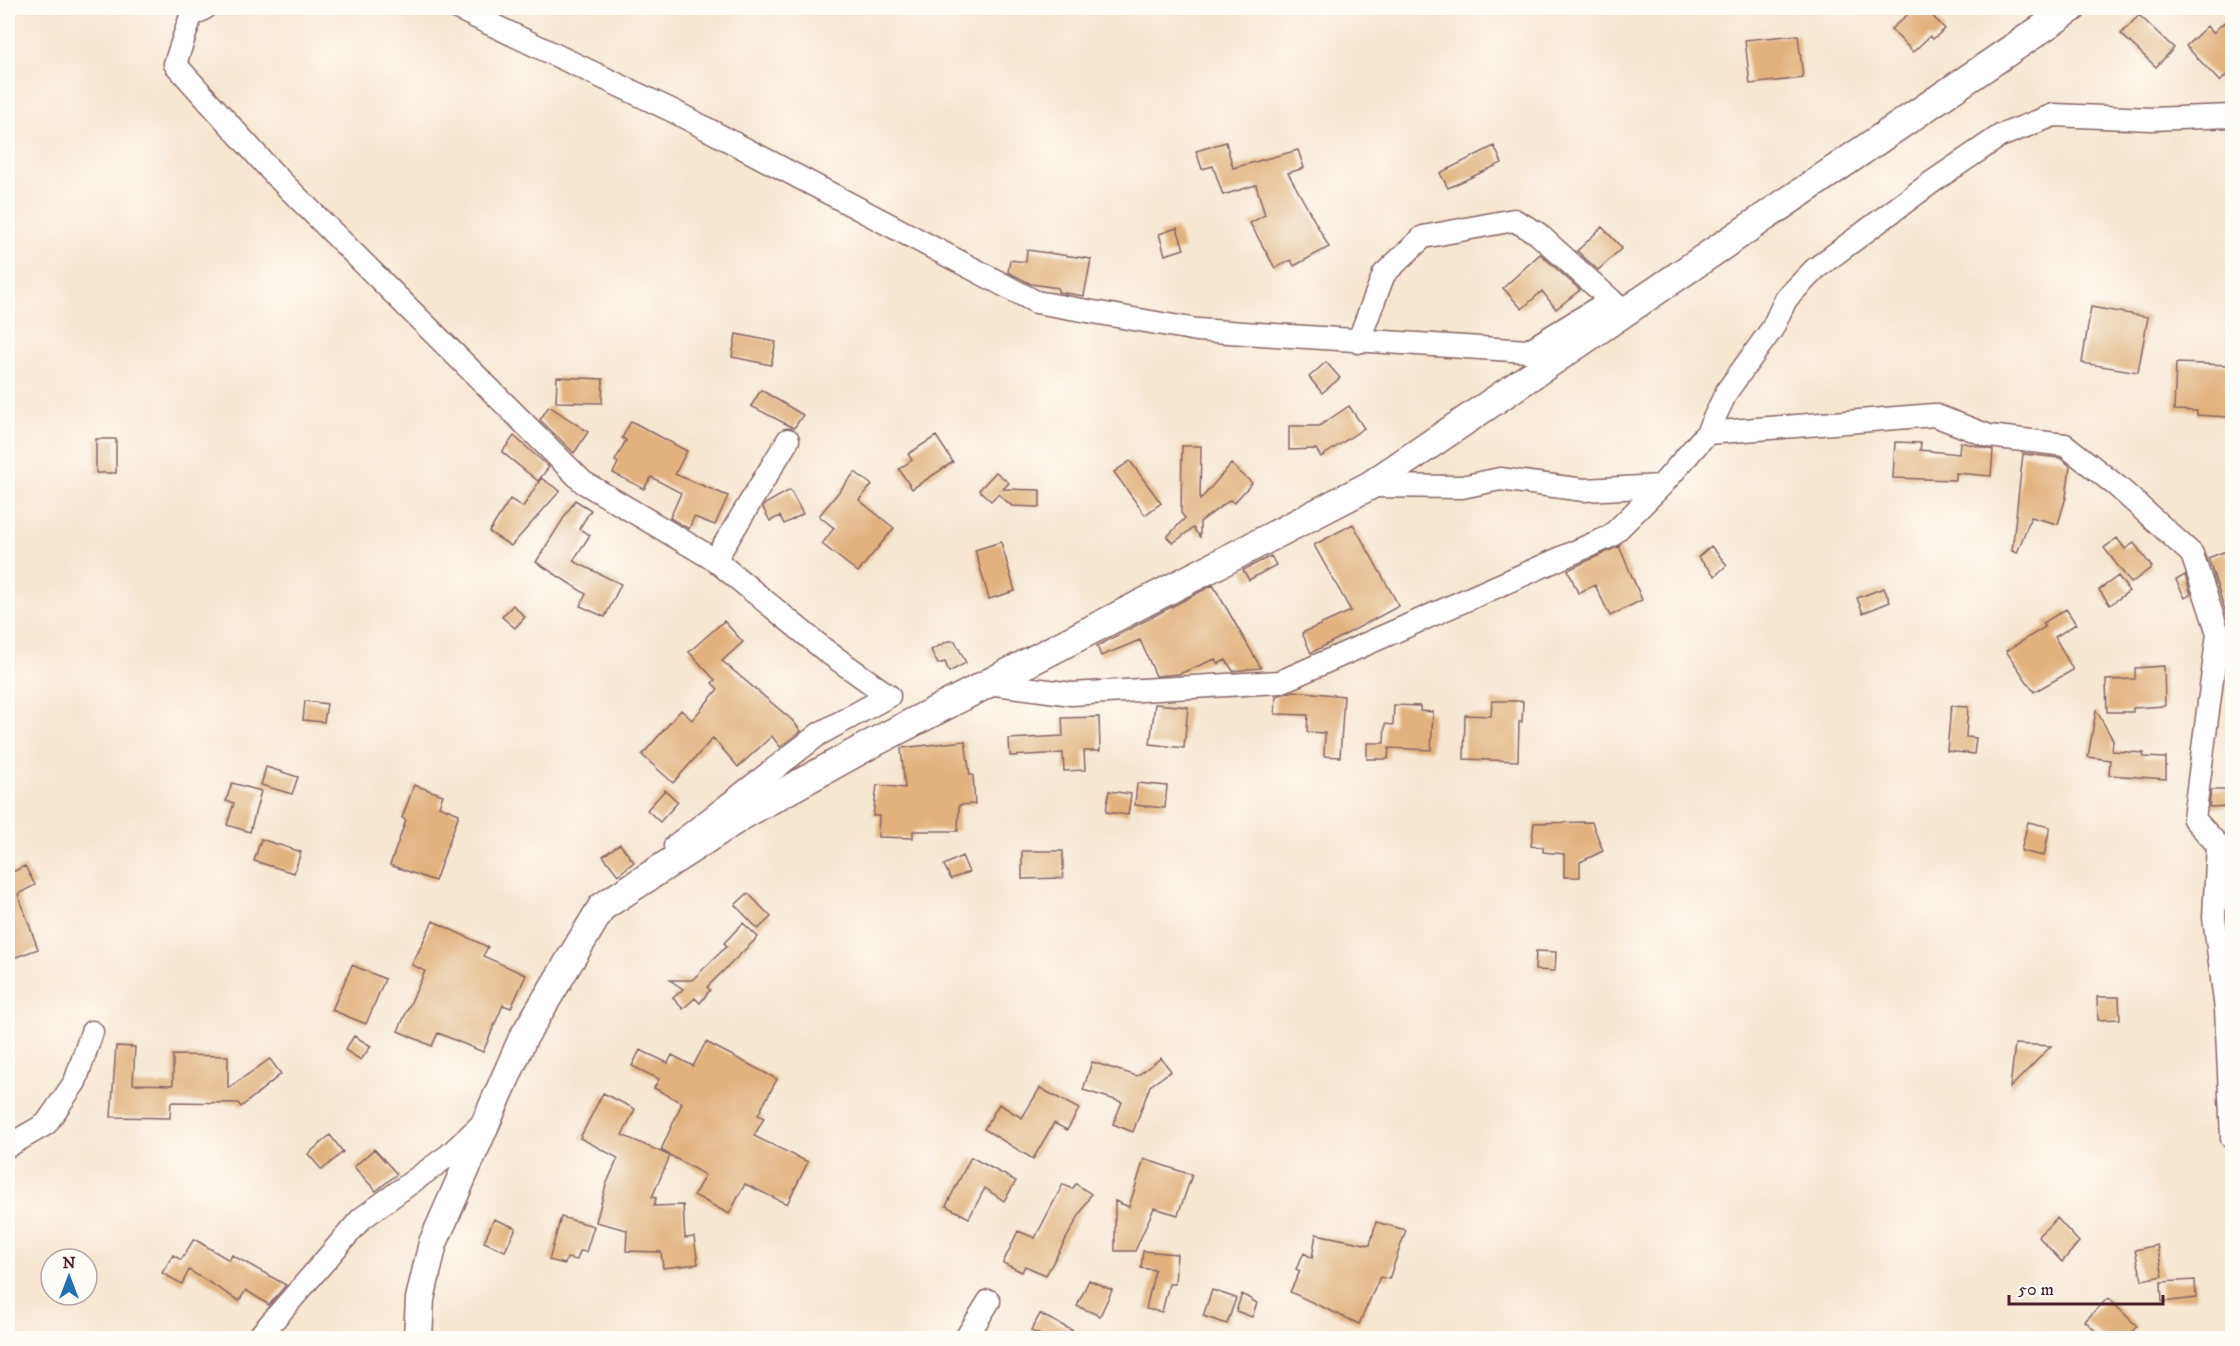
<svg xmlns="http://www.w3.org/2000/svg" width="2240" height="1346" font-family="'IM FELL DW Pica',serif">
<style>
.building{fill:#e1b27e}
.lines{fill:none;stroke-linecap:round;stroke-linejoin:round}
.minor-casing{stroke:#876565;stroke-width:25}
.tertiary-casing{stroke:#876565;stroke-width:31}
.minor{stroke:#fff;stroke-width:22}
.tertiary{stroke:#fff;stroke-width:28}
</style>
<rect width="100%" height="100%" fill="#fdfcf7"/>
<filter id="ink" filterUnits="userSpaceOnUse"><feTurbulence type="fractalNoise" baseFrequency=".0167" numOctaves="2"/><feDisplacementMap in="SourceGraphic" scale="12" xChannelSelector="R" yChannelSelector="G"/><feConvolveMatrix kernelMatrix="1 2 1 2 8 2 1 2 1" color-interpolation-filters="sRGB"/></filter>
<filter id="wash" filterUnits="userSpaceOnUse"><feTurbulence type="fractalNoise" baseFrequency=".008" numOctaves="4" result="noise"/><feDisplacementMap in="SourceGraphic" scale="24" xChannelSelector="R" yChannelSelector="G"/><feGaussianBlur stdDeviation="1.35" result="paint"/><feColorMatrix in="noise" values="0 0 0 0 0 0 0 0 0 0 0 0 0 0 0 0 0 1.4 0 .05"/><feComposite in="paint" operator="in"/></filter>
<g filter="url(#wash)">
<rect width="100%" height="100%" fill="#f7e6d0"/>
<g id="blocks">
<path class="building" d="M 1915,8 L 1925,8 L 1945,29 L 1933,39 L 1930,36 L 1913,52 L 1891,29 Z
M 2139,15 L 2174,48 L 2156,67 L 2121,34 Z
M 2224,22 L 2232,30 L 2232,69 L 2220,82 L 2186,46 L 2207,26 L 2213,33 Z
M 1798,35 L 1803,78 L 1750,84 L 1745,40 Z
M 1226,142 L 1233,168 L 1298,150 L 1304,168 L 1288,173 L 1329,247 L 1294,266 L 1291,260 L 1275,268 L 1250,223 L 1265,215 L 1256,185 L 1223,195 L 1213,166 L 1202,169 L 1196,151 Z
M 1494,146 L 1502,163 L 1448,188 L 1440,173 Z
M 1602,227 L 1622,248 L 1598,270 L 1577,251 Z
M 1177,228 L 1184,249 L 1165,255 L 1159,234 Z
M 1027,250 L 1091,259 L 1084,296 L 1058,292 L 1058,288 L 1031,284 L 1008,272 L 1010,260 L 1026,262 Z
M 1540,254 L 1580,290 L 1556,309 L 1542,291 L 1522,309 L 1503,288 Z
M 2091,307 L 2148,317 L 2138,372 L 2082,363 Z
M 736,334 L 776,342 L 771,365 L 732,357 Z
M 1326,362 L 1340,378 L 1322,393 L 1309,377 Z
M 2176,363 L 2229,365 L 2227,417 L 2197,415 L 2197,411 L 2174,410 Z
M 557,377 L 603,379 L 602,403 L 556,402 Z
M 761,390 L 803,415 L 794,428 L 751,406 Z
M 549,406 L 588,432 L 574,453 L 540,420 Z
M 1349,406 L 1364,428 L 1321,457 L 1316,449 L 1289,450 L 1289,426 L 1319,426 Z
M 631,421 L 687,451 L 675,474 L 728,496 L 715,525 L 694,517 L 689,529 L 670,518 L 681,493 L 651,477 L 644,489 L 613,473 L 618,463 L 615,461 L 626,440 L 622,438 Z
M 514,436 L 549,467 L 538,481 L 502,452 Z
M 936,436 L 953,462 L 912,489 L 899,469 L 912,460 L 908,454 Z
M 96,439 L 116,439 L 116,473 L 96,473 Z
M 1895,442 L 1921,443 L 1920,450 L 1959,454 L 1960,442 L 1993,450 L 1991,476 L 1956,473 L 1956,480 L 1893,478 Z
M 1182,446 L 1201,446 L 1200,500 L 1231,464 L 1252,483 L 1234,503 L 1230,500 L 1200,522 L 1200,537 L 1193,528 L 1173,543 L 1167,537 L 1185,518 L 1181,513 Z
M 2023,454 L 2060,458 L 2070,466 L 2066,497 L 2058,524 L 2031,517 L 2017,553 L 2012,551 Z
M 1130,461 L 1161,503 L 1145,515 L 1114,472 Z
M 855,472 L 872,485 L 859,500 L 894,528 L 858,572 L 822,544 L 834,528 L 819,516 Z
M 996,472 L 1009,483 L 1003,489 L 1040,490 L 1040,507 L 1012,506 L 998,494 L 991,501 L 979,490 Z
M 541,478 L 560,491 L 511,546 L 489,532 L 510,499 L 523,507 Z
M 790,490 L 803,514 L 784,524 L 780,516 L 770,521 L 763,508 L 765,504 Z
M 575,500 L 591,510 L 579,529 L 590,535 L 573,561 L 621,584 L 605,617 L 580,606 L 586,594 L 536,562 Z
M 1353,524 L 1399,606 L 1311,653 L 1302,633 L 1351,611 L 1314,545 Z
M 2117,538 L 2125,549 L 2134,543 L 2152,567 L 2131,583 L 2104,548 Z
M 1001,542 L 1015,591 L 989,599 L 975,550 Z
M 1619,546 L 1642,600 L 1610,616 L 1595,585 L 1578,593 L 1568,570 Z
M 1711,546 L 1727,565 L 1715,576 L 1698,557 Z
M 2226,551 L 2232,567 L 2232,631 L 2208,558 Z
M 1271,556 L 1276,565 L 1249,580 L 1243,570 Z
M 2185,575 L 2191,594 L 2185,598 L 2176,580 Z
M 2118,576 L 2129,591 L 2110,605 L 2099,590 Z
M 1213,585 L 1261,668 L 1233,671 L 1226,660 L 1218,664 L 1215,659 L 1179,674 L 1156,676 L 1140,640 L 1101,656 L 1097,646 Z
M 1884,588 L 1890,602 L 1863,613 L 1857,598 Z
M 513,605 L 525,617 L 515,628 L 502,617 Z
M 2066,609 L 2076,624 L 2055,637 L 2073,670 L 2034,692 L 2006,651 L 2045,627 L 2043,623 Z
M 724,621 L 743,642 L 722,661 L 792,720 L 801,731 L 780,747 L 772,736 L 738,767 L 713,738 L 673,783 L 642,755 L 681,710 L 692,720 L 718,689 L 712,683 L 715,680 L 689,652 Z
M 948,641 L 955,641 L 966,663 L 949,672 L 945,662 L 938,664 L 931,650 Z
M 2164,666 L 2165,706 L 2133,708 L 2133,712 L 2107,712 L 2106,680 L 2135,679 L 2135,668 Z
M 1294,691 L 1344,696 L 1340,757 L 1324,756 L 1325,733 L 1307,732 L 1308,715 L 1275,714 L 1276,696 Z
M 305,701 L 327,704 L 324,722 L 303,720 Z
M 1492,701 L 1523,701 L 1522,722 L 1519,722 L 1518,761 L 1464,759 L 1465,715 L 1491,716 Z
M 1155,704 L 1188,707 L 1184,748 L 1150,744 Z
M 1394,705 L 1420,706 L 1420,711 L 1433,712 L 1431,750 L 1389,748 L 1388,759 L 1367,759 L 1367,743 L 1384,743 L 1385,724 L 1393,725 Z
M 1951,706 L 1968,707 L 1966,737 L 1976,738 L 1974,754 L 1947,751 Z
M 2096,710 L 2113,740 L 2112,751 L 2144,753 L 2143,757 L 2166,758 L 2166,779 L 2109,775 L 2110,760 L 2088,757 Z
M 1099,717 L 1100,751 L 1084,751 L 1085,770 L 1064,771 L 1063,753 L 1010,756 L 1009,739 L 1063,736 L 1062,718 Z
M 965,741 L 970,775 L 973,775 L 975,804 L 959,805 L 958,831 L 913,831 L 913,838 L 878,837 L 879,816 L 873,816 L 877,785 L 905,788 L 901,748 Z
M 266,767 L 298,777 L 292,794 L 261,785 Z
M 232,783 L 261,791 L 250,832 L 227,825 L 234,803 L 226,801 Z
M 1137,783 L 1167,786 L 1165,808 L 1135,805 Z
M 414,785 L 443,795 L 439,806 L 459,814 L 435,881 L 390,865 L 406,820 L 402,818 Z
M 665,790 L 678,802 L 660,822 L 647,810 Z
M 2211,790 L 2228,790 L 2229,806 L 2209,807 Z
M 1109,791 L 1131,794 L 1128,815 L 1106,812 Z
M 1592,822 L 1603,851 L 1580,862 L 1580,877 L 1564,877 L 1564,854 L 1543,852 L 1543,847 L 1531,846 L 1534,823 Z
M 2028,822 L 2050,827 L 2044,856 L 2021,851 Z
M 261,839 L 301,852 L 294,873 L 254,861 Z
M 620,844 L 634,862 L 618,875 L 603,856 Z
M 1022,851 L 1063,851 L 1063,878 L 1022,879 Z
M 962,856 L 969,872 L 951,879 L 944,865 Z
M 25,866 L 35,885 L 18,894 L 38,949 L 8,960 L 8,872 L 10,873 Z
M 748,893 L 771,917 L 758,929 L 735,905 Z
M 433,921 L 488,947 L 483,956 L 526,975 L 511,1008 L 503,1005 L 483,1052 L 438,1033 L 432,1046 L 398,1031 L 425,971 L 412,965 Z
M 743,923 L 758,937 L 707,987 L 710,990 L 700,1003 L 695,998 L 683,1009 L 673,998 L 683,989 L 670,980 L 692,980 L 727,946 L 724,943 Z
M 1536,951 L 1556,952 L 1555,971 L 1535,970 Z
M 352,965 L 385,979 L 366,1024 L 332,1010 Z
M 2097,997 L 2119,997 L 2120,1019 L 2098,1020 Z
M 354,1036 L 371,1046 L 361,1060 L 345,1050 Z
M 706,1042 L 777,1079 L 758,1115 L 764,1118 L 754,1136 L 808,1162 L 787,1204 L 745,1184 L 729,1214 L 694,1195 L 705,1175 L 661,1150 L 682,1103 L 654,1088 L 659,1079 L 632,1066 L 640,1050 L 668,1063 L 672,1055 L 693,1066 Z
M 2015,1044 L 2051,1046 L 2010,1088 Z
M 116,1046 L 135,1047 L 133,1084 L 173,1085 L 173,1055 L 228,1056 L 228,1088 L 270,1059 L 281,1074 L 241,1107 L 238,1103 L 171,1102 L 170,1118 L 111,1117 Z
M 1161,1058 L 1171,1071 L 1150,1086 L 1133,1132 L 1113,1124 L 1122,1102 L 1083,1090 L 1092,1062 L 1137,1076 Z
M 1040,1088 L 1079,1109 L 1067,1130 L 1054,1123 L 1033,1159 L 984,1129 L 999,1104 L 1022,1118 Z
M 603,1093 L 635,1109 L 622,1135 L 670,1156 L 652,1197 L 656,1198 L 654,1206 L 683,1205 L 685,1238 L 694,1237 L 698,1264 L 663,1268 L 661,1252 L 626,1251 L 627,1230 L 596,1222 L 606,1185 L 618,1158 L 580,1138 Z
M 330,1135 L 343,1152 L 322,1170 L 308,1154 Z
M 374,1149 L 397,1174 L 376,1191 L 354,1167 Z
M 971,1157 L 1016,1181 L 1004,1201 L 985,1188 L 969,1218 L 946,1206 Z
M 1144,1159 L 1192,1175 L 1178,1215 L 1154,1208 L 1135,1251 L 1115,1251 L 1115,1201 L 1129,1207 Z
M 1063,1184 L 1072,1189 L 1076,1184 L 1091,1194 L 1046,1275 L 1025,1266 L 1022,1272 L 1003,1263 L 1018,1231 L 1035,1238 Z
M 561,1217 L 594,1226 L 586,1252 L 580,1251 L 577,1260 L 567,1258 L 565,1264 L 549,1260 Z
M 2057,1218 L 2079,1242 L 2062,1262 L 2038,1236 Z
M 494,1219 L 516,1228 L 505,1251 L 484,1242 Z
M 1376,1222 L 1406,1230 L 1389,1279 L 1380,1277 L 1359,1324 L 1290,1292 L 1300,1271 L 1296,1269 L 1304,1253 L 1312,1258 L 1316,1234 L 1370,1245 Z
M 194,1239 L 229,1260 L 232,1255 L 286,1285 L 269,1305 L 246,1290 L 239,1301 L 189,1270 L 182,1284 L 162,1273 L 173,1255 L 181,1260 Z
M 2157,1245 L 2163,1276 L 2142,1280 L 2135,1250 Z
M 1143,1251 L 1177,1254 L 1175,1284 L 1169,1284 L 1162,1312 L 1146,1309 L 1155,1270 L 1141,1268 Z
M 1089,1280 L 1112,1290 L 1100,1316 L 1077,1306 Z
M 2195,1280 L 2196,1298 L 2162,1302 L 2161,1282 Z
M 1212,1290 L 1236,1298 L 1227,1324 L 1203,1316 Z
M 1242,1294 L 1257,1303 L 1252,1317 L 1236,1311 Z
M 2108,1298 L 2137,1326 L 2126,1338 L 2103,1338 L 2085,1321 Z
M 1040,1314 L 1087,1338 L 1047,1338 L 1031,1331 Z"/>
</g>
</g>
<g filter="url(#ink)">
<use href="#blocks" fill-opacity="0" stroke="#876565" stroke-width="1.5"/>
<g class="lines">
<defs>
<path id="minor" d="M 205,8 L 191,16 L 175,64 L 273,173 L 583,482 L 715,560 L 826,651 L 889,696 L 819,734 L 675,846
M 457,8 L 673,111 L 1036,302 L 1197,330 L 1528,351 L 1611,300 L 1625,313
M 1358,342 L 1384,274 L 1423,237 L 1514,220 L 1537,233 L 1611,300
M 1707,433 L 1934,415 L 1989,436 L 2065,445 L 2118,487 L 2192,554 L 2218,633 L 2194,819 L 2218,845 L 2214,917 L 2226,1009 L 2232,1138
M 1369,486 L 1462,487 L 1500,479 L 1584,490 L 1661,486
M 715,560 L 788,440
M 988,683 L 1072,694 L 1280,682 L 1611,536 L 1661,486 L 1707,433 L 1727,391 L 1772,329 L 1786,299 L 1815,269 L 1932,182 L 2000,136 L 2054,115 L 2151,119 L 2232,116
M 8,1146 L 46,1124 L 75,1082 L 92,1032
M 258,1338 L 361,1219 L 449,1155 L 483,1123
M 966,1338 L 989,1301"/>
<path id="tertiary" d="M 418,1338 L 420,1299 L 433,1243 L 523,1038 L 602,907 L 743,815 L 871,744 L 1369,486 L 2072,8"/>
</defs>
<use href="#minor" class="minor-casing"/>
<use href="#tertiary" class="tertiary-casing"/>
<use href="#minor" class="minor"/>
<use href="#tertiary" class="tertiary"/>
</g>
</g>
<rect width="2240" height="1346" fill="none" stroke="#fdfcf7" stroke-width="30"/>
<g transform="translate(69 1277)"><circle r="28" fill="#fdfcf7" stroke="#b5a4a5" stroke-width="1.5"/>
<path d="M0-4.5L10 22L0 15L-10 22Z" fill="#1f6fb2"/>
<text y="-9" font-size="16" font-weight="bold" text-anchor="middle" fill="#4a1f2b">N</text>
</g>
<path d="M2009 1295v9h154v-9" fill="none" stroke="#4a1f2b" stroke-width="3"/>
<text x="2018" y="1295" font-size="18" fill="#4a1f2b" stroke="#fdfcf7" stroke-width="4.5" paint-order="stroke">50 m</text>
</svg>
